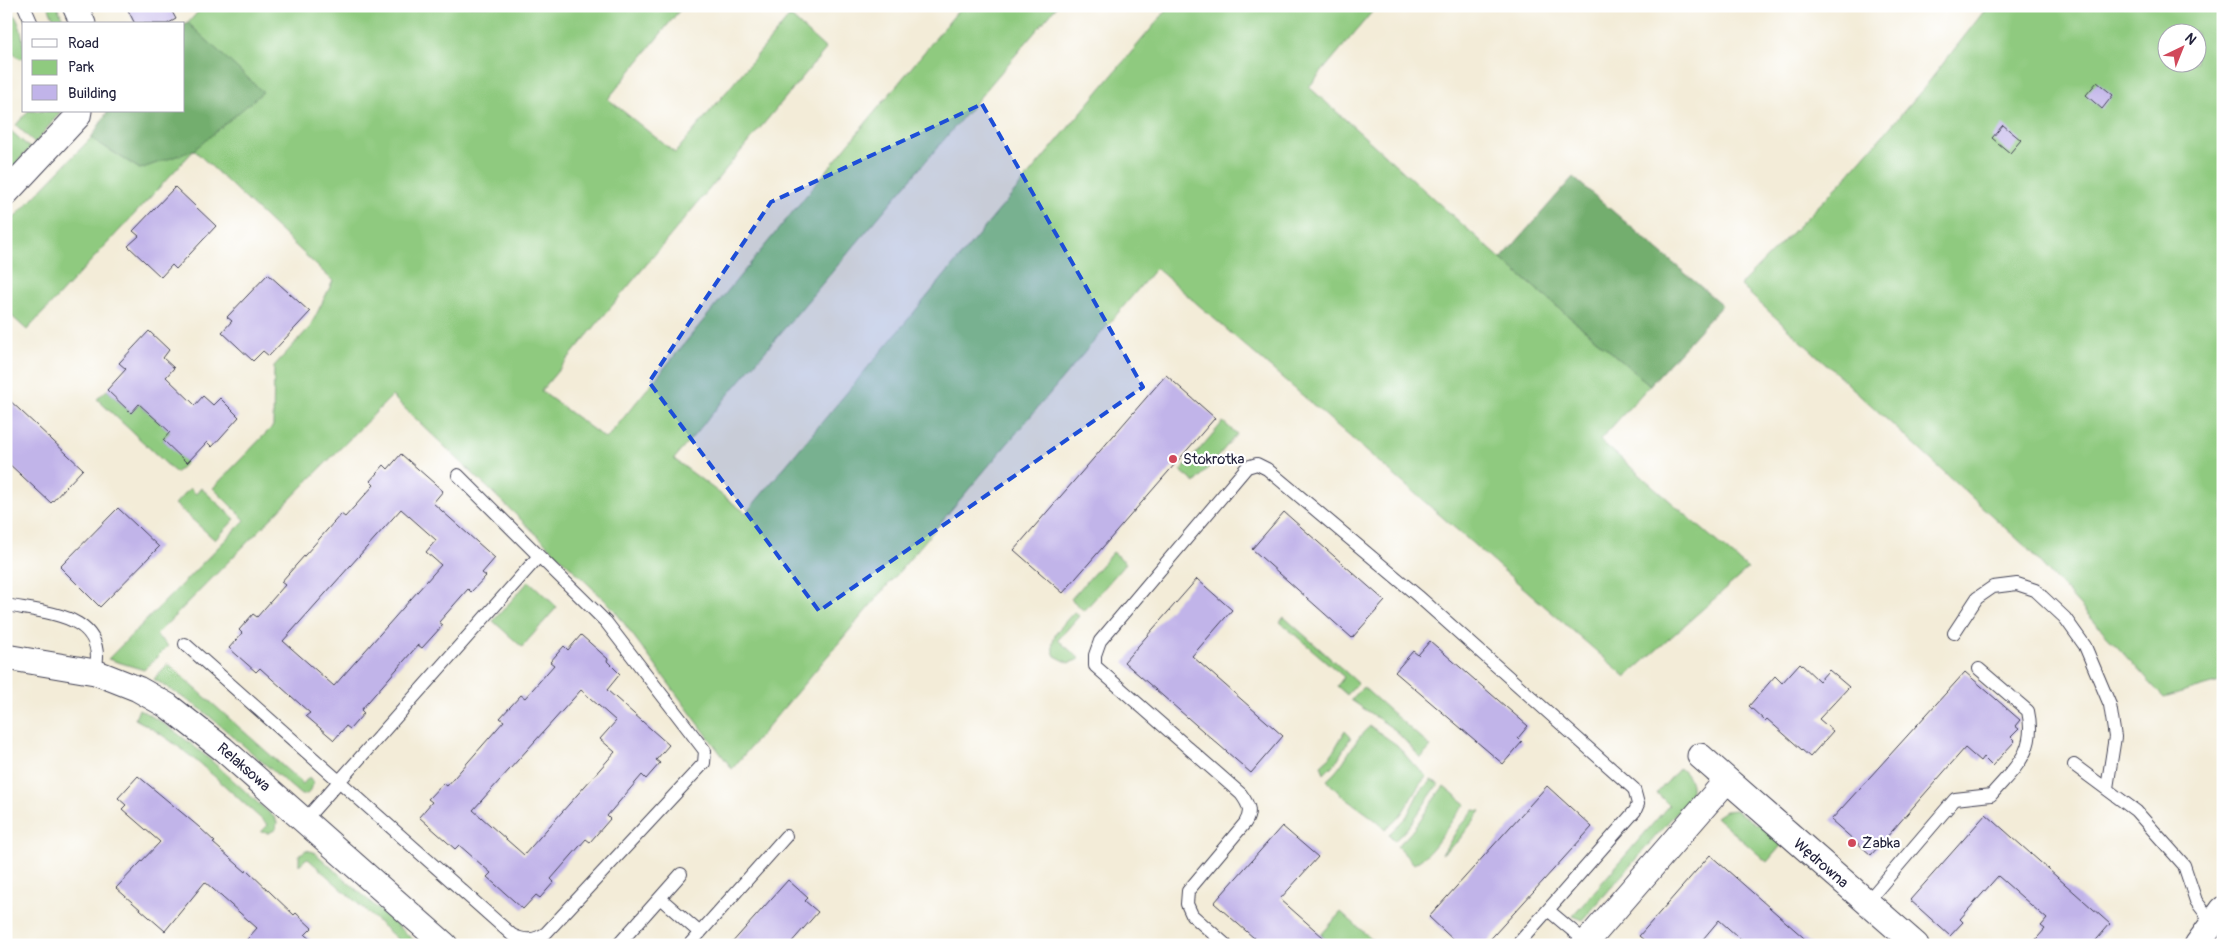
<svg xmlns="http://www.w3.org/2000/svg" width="2229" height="951" font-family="Pangolin,sans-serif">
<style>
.green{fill:#8fca7f;stroke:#58765d;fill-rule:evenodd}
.forest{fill:#73ae6e;stroke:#4a6854}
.building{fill:#c1b4e9;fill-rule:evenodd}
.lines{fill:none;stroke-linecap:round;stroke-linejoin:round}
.service-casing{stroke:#414053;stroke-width:14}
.minor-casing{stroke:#414053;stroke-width:27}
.service{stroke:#fff;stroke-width:12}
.minor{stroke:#fff;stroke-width:25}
.marked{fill:#1d4ed8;fill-opacity:0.2;stroke:#1d4ed8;stroke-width:4;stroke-dasharray:10 6;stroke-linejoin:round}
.poi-dot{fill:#d1495b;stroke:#fff;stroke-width:2}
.labels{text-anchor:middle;stroke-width:4.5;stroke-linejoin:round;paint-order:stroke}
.poi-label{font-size:15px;fill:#22223b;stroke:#fff;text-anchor:start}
.street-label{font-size:15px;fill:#22223b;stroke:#fff}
</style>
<rect width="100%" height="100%" fill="#fff"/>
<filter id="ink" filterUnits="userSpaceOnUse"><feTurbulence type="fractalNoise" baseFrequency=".02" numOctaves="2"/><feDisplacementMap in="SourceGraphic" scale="10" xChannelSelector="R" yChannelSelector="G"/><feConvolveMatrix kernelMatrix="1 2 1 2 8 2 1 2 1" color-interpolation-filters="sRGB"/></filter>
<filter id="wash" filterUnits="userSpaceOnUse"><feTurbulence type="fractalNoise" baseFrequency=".0096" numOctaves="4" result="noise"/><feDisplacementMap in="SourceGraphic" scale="20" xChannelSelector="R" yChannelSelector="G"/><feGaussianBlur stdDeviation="1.12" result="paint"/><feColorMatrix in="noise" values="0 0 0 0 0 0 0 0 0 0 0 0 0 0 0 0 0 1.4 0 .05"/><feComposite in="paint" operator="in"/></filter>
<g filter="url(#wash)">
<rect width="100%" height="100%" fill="#f3ecd8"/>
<path class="green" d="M 7,6 C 21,18 24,41 24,58 L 20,59 L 6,46 Z
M 48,6 L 57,6 L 65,24 L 56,24 Z
M 203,6 L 683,6 L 608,99 L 675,153 L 790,16 L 826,49 L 541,391 L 606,439 L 962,6 L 1057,6 L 674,459 L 746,513 L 1170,6 L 1377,6 L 1309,87 L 1501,259 L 1650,385 L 1600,440 L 1748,569 L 1626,677 L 1156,268 L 732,769 L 612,607 L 392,396 L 156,635 L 168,646 L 144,670 L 108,659 L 245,520 L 213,488 L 273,426 L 274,366 L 310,327 L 333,281 L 194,150 L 27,330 L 6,311 L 6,226 L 91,138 L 140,169 L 262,93 L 188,23 Z
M 1988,6 L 2223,6 L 2223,681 L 2164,698 L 2026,547 L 1740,285 L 1843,181 L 1924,88 ZM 2166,32 L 2196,32 L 2196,62 L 2166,62 Z
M 28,111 L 61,111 L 35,143 L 16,125 Z
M 11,131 L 30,148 L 8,172 L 6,136 Z
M 107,390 L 131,413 L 139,404 L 170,432 L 163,440 L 187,462 L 176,473 L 97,399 Z
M 1223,422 L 1237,434 L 1195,483 L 1181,471 Z
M 190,488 L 196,494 L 201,488 L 235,519 L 215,540 L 175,504 Z
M 1113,552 L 1126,563 L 1084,611 L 1071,599 Z
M 529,581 L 557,607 L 522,647 L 493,621 Z
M 1074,612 L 1079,616 L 1058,640 L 1080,659 L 1069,663 L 1055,656 C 1046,638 1063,625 1074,612 Z
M 1284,617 L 1358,683 L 1347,695 L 1337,686 L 1344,677 L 1280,622 Z
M 168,664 L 303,784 L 309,777 L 313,783 C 312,790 308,796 301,795 L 201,709 L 154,679 Z
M 1363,687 L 1431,747 L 1421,758 L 1395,730 L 1351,700 Z
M 139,709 C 190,736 231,780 274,817 L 277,822 L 276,829 L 269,833 L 261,832 L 268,825 C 225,787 185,745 135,719 Z
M 1370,726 L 1397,745 L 1413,764 L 1427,776 C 1410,793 1406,817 1385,829 C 1367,810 1343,801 1327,780 C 1346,765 1351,742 1370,726 Z
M 1345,731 L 1351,737 L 1336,762 L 1324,774 L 1321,765 L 1330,757 Z
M 1680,768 C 1690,777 1694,785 1689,798 L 1583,920 L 1573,916 L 1669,805 L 1657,793 Z
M 1431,780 L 1439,784 C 1423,803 1414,825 1394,841 L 1389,834 L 1407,816 L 1418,794 Z
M 1444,786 L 1466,804 C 1446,823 1438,851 1414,864 L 1397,846 C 1418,829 1427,806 1444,786 Z
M 1474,810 L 1481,811 L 1458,841 L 1442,854 L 1459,827 Z
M 1735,810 L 1758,825 L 1762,821 L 1785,841 L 1767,862 L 1716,817 L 1725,811 Z
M 306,850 L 314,852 L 419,945 L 404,945 L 307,858 L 299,865 L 299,855 Z
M 1341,912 L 1378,945 L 1332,945 L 1321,935 Z"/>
<path class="forest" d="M 188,23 L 263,92 L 194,150 L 140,169 L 91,138 L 108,111 L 184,111 L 184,25 Z
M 1573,177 L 1722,305 L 1650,385 L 1501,259 Z"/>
<g id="blocks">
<path class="building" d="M 126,6 L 169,6 L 176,19 L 167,24 L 135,24 Z
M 2097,82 L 2113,95 L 2102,109 L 2086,95 Z
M 2003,125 L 2021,140 L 2010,153 L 1992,138 Z
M 175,187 L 216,226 L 176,269 L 172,265 L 161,277 L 128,246 L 139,236 L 133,231 Z
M 268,274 L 310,312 L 269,356 L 263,351 L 253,361 L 222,332 L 232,321 L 227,317 Z
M 149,331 L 169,350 L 163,358 L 174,368 L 166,377 L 195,405 L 203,396 L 213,405 L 220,398 L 239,417 L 212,447 L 207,442 L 187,463 L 163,440 L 170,432 L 139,404 L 131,413 L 107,390 L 126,369 L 119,363 Z
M 1166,375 L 1215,418 L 1063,593 L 1014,550 Z
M 6,397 L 83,469 L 51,503 L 6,461 Z
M 401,454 L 443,491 L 433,503 L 495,558 L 482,573 L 486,576 L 471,592 L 468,589 L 439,622 L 443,625 L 422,648 L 418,645 L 361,710 L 364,713 L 350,729 L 346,726 L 334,740 L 306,716 L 310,713 L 272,679 L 260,668 L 256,672 L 229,648 L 242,633 L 239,630 L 253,614 L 257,617 L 285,585 L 281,582 L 313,546 L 341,514 L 345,517 L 374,485 L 370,481 L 384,465 L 388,469 ZM 401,509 L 436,540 L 426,552 L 441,565 L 334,686 L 283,641 Z
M 118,508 L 159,547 L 100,607 L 60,567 Z
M 1284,512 L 1385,601 L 1352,638 L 1252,549 Z
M 1197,579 L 1232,610 L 1192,656 L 1283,736 L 1251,773 L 1124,662 Z
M 581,635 L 608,659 L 607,661 L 620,674 L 607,690 L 669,745 L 656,760 L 660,763 L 646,779 L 642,775 L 607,816 L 610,819 L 590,842 L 586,839 L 551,879 L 554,882 L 540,898 L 536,895 L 523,909 L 487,877 L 491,873 L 459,845 L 455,849 L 419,817 L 432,802 L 428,799 L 443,783 L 447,786 L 504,721 L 500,718 L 521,695 L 525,698 L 554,665 L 550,662 L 564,646 L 568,650 ZM 581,690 L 616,721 L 600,739 L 615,752 L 524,855 L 473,810 Z
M 1430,641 L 1528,726 L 1518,738 L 1522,742 L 1503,764 L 1395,672 L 1413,651 L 1418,655 Z
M 1800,663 L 1819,681 L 1829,670 L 1849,687 L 1819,719 L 1833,731 L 1810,757 L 1767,719 L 1765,721 L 1749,706 L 1775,676 L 1782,683 Z
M 1965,672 L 2020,720 L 2015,726 L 2019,729 L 2011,737 L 2015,741 L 1992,766 L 1983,757 L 1980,761 L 1965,748 L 1871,855 L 1831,820 Z
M 138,776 L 199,827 L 215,842 L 213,843 L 246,872 L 247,870 L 294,915 L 296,913 L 312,928 L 305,935 L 317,945 L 242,945 L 257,928 L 205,882 L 165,931 L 116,888 L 160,842 L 122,809 L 126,805 L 118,798 Z
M 1547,786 L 1592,827 L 1485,945 L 1459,945 L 1429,917 Z
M 1986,814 L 2110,924 L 2092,945 L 2031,945 L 2045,929 L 2041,926 L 2047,919 L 1998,876 L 1960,919 L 1963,922 L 1950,936 L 1910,900 Z
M 1282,826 L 1318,857 L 1280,899 L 1332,945 L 1262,945 L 1214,903 Z
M 1710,855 L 1812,945 L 1747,945 L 1719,920 L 1698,945 L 1650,945 L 1639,936 Z
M 788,880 L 808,898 L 805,901 L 818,912 L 789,945 L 730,945 Z"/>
</g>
</g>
<g filter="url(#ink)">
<use href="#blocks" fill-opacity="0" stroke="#414053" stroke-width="1"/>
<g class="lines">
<defs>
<path id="service" d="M 24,6 L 32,24
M 6,605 C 46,613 109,614 95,672
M 1954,633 L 1977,598 L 1993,587 L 2017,584 L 2035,590 L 2065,618 L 2085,646 L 2110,705 L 2115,737 L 2107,788
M 185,644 L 512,935 C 525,941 534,941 546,933 L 704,763 L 705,751 L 606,622 L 539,556
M 2074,765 L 2136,811 L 2184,865 L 2196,901 L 2212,922
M 304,821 L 539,556 L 458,475
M 660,898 L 700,933
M 1867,902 L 1955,799 L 1991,795 C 2015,767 2037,752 2028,711 L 1979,669
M 1548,910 L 1586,942
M 618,945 L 681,874
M 689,945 L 786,836
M 1226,945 L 1192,915 L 1187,904 L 1188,891 L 1245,823 C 1252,812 1249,805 1241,794 L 1095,666 L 1095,655 L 1100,641 L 1247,467 L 1257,464 L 1267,469 L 1418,596 L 1634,789 L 1638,804 L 1635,811 L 1517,945"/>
<path id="minor" d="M 75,6 L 83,24
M 6,193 L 78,116 L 79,111
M 6,657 L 95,672 L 138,689 L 168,706 L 223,749 L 445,945
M 1700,756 L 1916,945
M 1584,945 L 1727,780
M 2197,945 L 2223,909"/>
</defs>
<use href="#service" class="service-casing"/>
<use href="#minor" class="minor-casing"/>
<use href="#service" class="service"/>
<use href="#minor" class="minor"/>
</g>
</g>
<path class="marked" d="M 982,104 L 1143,387 L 819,611 L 649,382 L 771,202 Z"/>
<g class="poi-dot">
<circle cx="1173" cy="459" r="5"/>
<circle cx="1852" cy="843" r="5"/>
</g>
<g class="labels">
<g class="poi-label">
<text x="1183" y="464">Stokrotka</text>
<text x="1862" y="848">Żabka</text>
</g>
<g class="street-label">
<text transform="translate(244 767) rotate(41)" y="5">Relaksowa</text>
<text transform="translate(1821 863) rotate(41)" y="5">Wędrowna</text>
</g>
</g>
<rect width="2229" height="951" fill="none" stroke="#fff" stroke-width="25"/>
<rect x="22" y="22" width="162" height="90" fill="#ffffff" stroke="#a7a7b1"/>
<rect x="32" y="39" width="25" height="8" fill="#ffffff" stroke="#a7a7b1"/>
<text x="68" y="48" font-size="15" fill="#22223b">Road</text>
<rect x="32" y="60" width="25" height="15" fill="#8fca7f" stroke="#a7a7b1"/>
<text x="68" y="72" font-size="15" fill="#22223b">Park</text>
<rect x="32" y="85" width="25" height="15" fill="#c1b4e9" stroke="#a7a7b1"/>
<text x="68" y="98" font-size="15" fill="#22223b">Building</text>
<g transform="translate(2182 48) rotate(43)"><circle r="24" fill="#ffffff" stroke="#a7a7b1"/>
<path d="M0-4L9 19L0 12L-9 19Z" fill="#d1495b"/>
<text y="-8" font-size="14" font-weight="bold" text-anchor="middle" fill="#22223b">N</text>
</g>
</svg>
